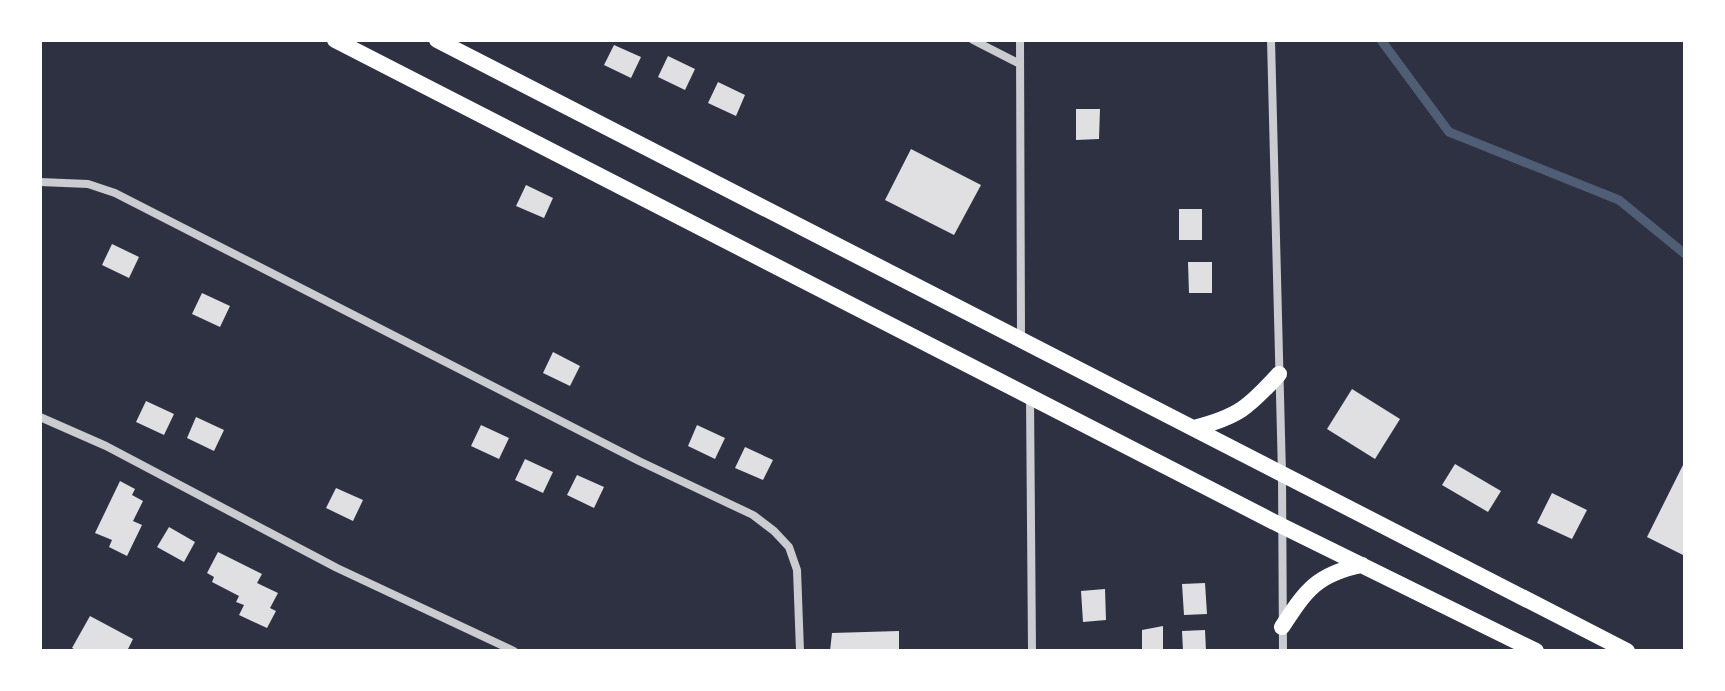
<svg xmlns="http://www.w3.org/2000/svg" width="1725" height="691" font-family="Ubuntu,sans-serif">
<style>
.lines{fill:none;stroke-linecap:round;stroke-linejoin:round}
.stream{stroke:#4f5d75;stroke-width:9}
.building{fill:#e0e0e3}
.minor{stroke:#caccd0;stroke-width:8}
.secondary{stroke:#fff;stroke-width:16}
</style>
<rect width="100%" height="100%" fill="#2d3142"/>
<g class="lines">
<path class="stream" d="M 1381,40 L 1449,132 L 1619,200 L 1685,254"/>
</g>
<path class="building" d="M 614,45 L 641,57 L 631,78 L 604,65 Z
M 668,56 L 695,69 L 685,90 L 658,77 Z
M 718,82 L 745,95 L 736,116 L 708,103 Z
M 1076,109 L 1100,109 L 1099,139 L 1076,140 Z
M 911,149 L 981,185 L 954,235 L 885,200 Z
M 526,185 L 553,198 L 544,218 L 516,206 Z
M 1179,209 L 1202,209 L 1202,240 L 1179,240 Z
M 112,244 L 139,257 L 129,278 L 102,265 Z
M 1188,262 L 1212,262 L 1212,293 L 1189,293 Z
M 202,293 L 230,306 L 220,327 L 192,314 Z
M 553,352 L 580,366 L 570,386 L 543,373 Z
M 1352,389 L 1400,419 L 1375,459 L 1327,429 Z
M 146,401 L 174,414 L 164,435 L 136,422 Z
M 196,417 L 224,430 L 214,451 L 187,438 Z
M 481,425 L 509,438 L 499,459 L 471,446 Z
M 697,425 L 725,438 L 715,459 L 688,446 Z
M 745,447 L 773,460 L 763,480 L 735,468 Z
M 525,459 L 553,472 L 543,493 L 515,480 Z
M 1685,461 L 1685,556 L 1647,537 Z
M 1455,464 L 1501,491 L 1488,512 L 1442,485 Z
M 577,475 L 604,487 L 594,508 L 567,495 Z
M 120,481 L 135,489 L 132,495 L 143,501 L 133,521 L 142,525 L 127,556 L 109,547 L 112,540 L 95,533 Z
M 336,488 L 363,500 L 353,521 L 326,508 Z
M 1552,493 L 1587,510 L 1572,539 L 1537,523 Z
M 169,527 L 195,542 L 184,562 L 157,547 Z
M 218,552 L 262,574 L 257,583 L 278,593 L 270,608 L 276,611 L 267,628 L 239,615 L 244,605 L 236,602 L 239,596 L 212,582 L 214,577 L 207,573 Z
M 1205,583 L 1207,614 L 1184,615 L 1182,584 Z
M 1105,589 L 1106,620 L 1083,622 L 1081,591 Z
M 90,616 L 133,639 L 127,651 L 78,651 L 72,648 Z
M 1163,626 L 1163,651 L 1142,651 L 1142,630 Z
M 1205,630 L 1206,651 L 1183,651 L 1182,631 Z
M 899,631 L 899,651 L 830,651 L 832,633 Z"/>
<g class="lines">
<path class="minor" d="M 973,40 L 1020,64
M 1020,40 L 1021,339
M 1271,40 L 1282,474 L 1283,651
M 40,182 L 88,184 L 115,193 L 639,461 L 753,515 L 774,531 L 789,547 L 797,570 L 800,651
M 1030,396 L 1032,651
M 40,417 L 106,446 L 337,568 L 514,651"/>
<path class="secondary" d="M 335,40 L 1280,525 L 1536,651
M 437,40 L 1627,651
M 1194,428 C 1238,417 1249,407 1279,374
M 1282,627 C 1306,590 1317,574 1362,565"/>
</g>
<rect width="1725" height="691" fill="none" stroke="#ffffff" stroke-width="84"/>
</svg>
